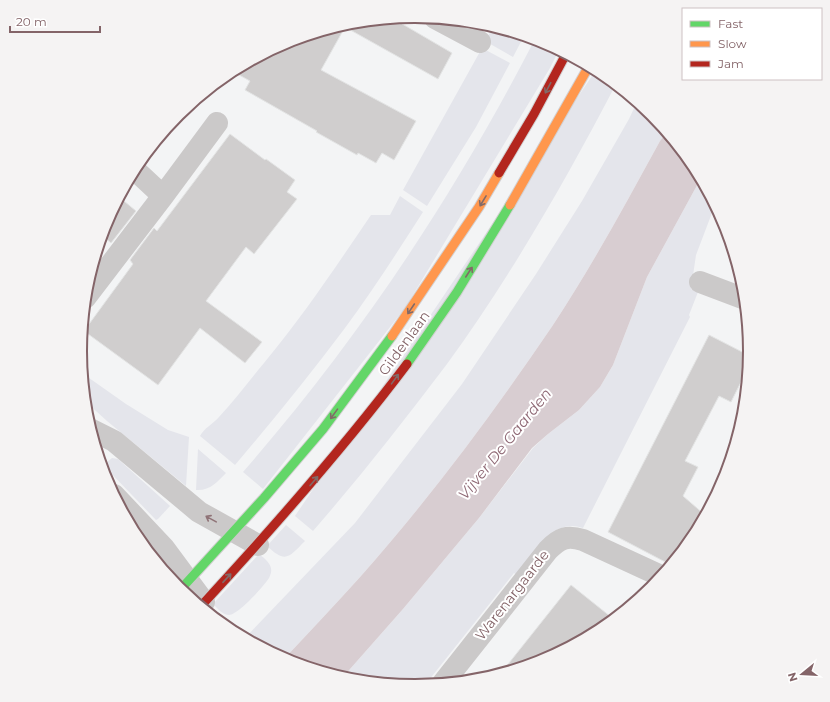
<svg xmlns="http://www.w3.org/2000/svg" width="830" height="702" font-family="Montserrat,sans-serif">
<style>
.green{fill:#e4e5eb}
.water{fill:#d8cdd1}
.building{fill:#d0cece;stroke:#e3e4e4}
.lines{fill:none;stroke-linecap:round;stroke-linejoin:round}
.fast-casing{stroke:#d2d0d1;stroke-width:11}
.slow-casing{stroke:#d2d0d1;stroke-width:11}
.jam-casing{stroke:#d2d0d1;stroke-width:11}
.street{stroke:#cbc9c9;stroke-width:22}
.fast{stroke:#63d668;stroke-width:9}
.slow{stroke:#ff974d;stroke-width:9}
.jam{stroke:#b3261e;stroke-width:9}
.oneway{stroke:#826a68}
.oneway2{stroke:#8f7377}
.labels{text-anchor:middle;stroke-width:4;stroke-linejoin:round;paint-order:stroke}
.street-label{font-size:14px;fill:#846468;stroke:#fff}
.water-label{font-size:15px;font-style:italic;fill:#8f6975;stroke:#fff}
.rim{fill:none;stroke:#846468;stroke-width:2}
</style>
<rect width="100%" height="100%" fill="#f3f4f5"/>
<path class="green" d="M 494,26 L 524,36 L 513,57 L 485,41 Z
M 535,39 L 543,42 L 559,50 L 550,68 L 405,308 L 263,489 L 243,472 C 358,340 455,195 535,39 Z
M 482,48 L 510,63 L 476,127 L 427,206 L 403,190 Z
M 596,70 L 616,84 C 566,180 511,276 447,364 C 404,421 360,477 313,531 L 295,516 Z
M 637,102 L 652,114 L 667,132 L 660,141 C 626,203 592,266 553,325 C 494,412 431,497 361,576 C 336,604 310,631 284,659 L 245,638 L 355,523 L 462,384 L 536,274 L 582,201 L 629,119 Z
M 701,178 L 715,205 L 696,255 L 691,289 L 698,292 L 689,315 L 690,317 L 583,528 C 574,525 566,525 557,530 L 518,576 L 514,573 L 425,685 L 415,686 L 349,680 L 343,677 L 403,609 L 479,518 L 533,448 L 548,434 L 579,410 L 600,387 L 613,365 L 647,277 Z
M 400,196 L 423,212 C 398,251 373,290 345,328 C 310,375 273,420 235,465 L 200,436 C 204,428 213,424 219,417 C 235,400 249,381 264,363 C 303,316 337,265 371,215 L 390,215 Z
M 82,373 L 126,404 L 168,430 L 189,437 L 186,486 L 107,421 L 85,401 Z
M 198,449 L 226,473 C 217,482 210,491 196,490 Z
M 112,458 L 118,459 L 169,505 L 170,506 L 158,519 L 156,520 L 106,468 L 106,463 Z
M 286,525 L 305,541 C 289,557 286,564 267,546 Z
M 259,554 C 268,561 275,567 269,578 C 264,586 238,615 229,615 C 223,615 218,609 213,604 Z"/>
<path class="water" d="M 667,132 L 694,165 L 701,178 L 647,277 L 613,365 L 600,387 L 579,410 L 548,434 L 532,448 L 479,518 L 403,609 L 343,677 L 284,659 C 310,631 336,604 361,576 C 431,497 494,412 553,325 C 592,266 626,203 660,141 Z"/>
<path class="building" d="M 392,18 L 452,53 L 438,79 L 345,27 L 321,70 L 416,121 L 394,160 L 382,153 L 376,163 L 358,153 L 357,155 L 316,132 L 317,131 L 245,90 L 250,81 L 232,71 L 287,41 L 350,22 Z
M 230,134 L 265,160 L 266,159 L 295,180 L 287,192 L 297,199 L 254,254 L 246,247 L 206,301 L 262,342 L 245,363 L 200,328 L 158,385 L 84,331 L 133,264 L 130,260 L 154,228 L 157,231 Z
M 124,201 L 136,211 L 111,243 L 102,235 L 106,223 L 111,213 L 113,213 Z
M 709,335 L 750,356 L 748,368 L 731,402 L 719,396 L 685,461 L 698,467 L 683,496 L 705,515 L 693,537 L 671,565 L 608,532 Z
M 571,585 L 611,617 L 601,630 L 543,661 L 501,673 Z"/>
<g class="lines">
<defs>
<path id="fast" d="M 407,364 L 457,292 L 510,205
M 180,590 L 264,498 L 323,429 L 392,336"/>
<path id="slow" d="M 510,205 L 589,66
M 392,336 L 479,207 L 499,173"/>
<path id="jam" d="M 499,173 L 534,114 L 566,54
M 201,606 C 273,528 343,449 407,364"/>
</defs>
<use href="#fast" class="fast-casing"/>
<use href="#slow" class="slow-casing"/>
<use href="#jam" class="jam-casing"/>
<path class="street" d="M 435,18 L 480,42
M 134,169 L 163,196
M 700,282 L 745,299
M 85,298 L 163,196 L 217,123
M 90,429 L 114,441 L 199,512 L 258,545
M 114,495 L 164,548 L 204,602
M 443,683 L 548,550 C 560,538 567,535 583,540 L 661,576"/>
<use href="#fast" class="fast"/>
<use href="#slow" class="slow"/>
<use href="#jam" class="jam"/>
</g>
<defs><path id="oneway-shaft" d="M-6 0H5M1.5-3L5.5 0L1.5 3" fill="none" stroke-width="1.6" stroke-linecap="round" stroke-linejoin="round"/></defs>
<g class="oneway">
<use href="#oneway-shaft" transform="translate(548 88) rotate(118)"/>
<use href="#oneway-shaft" transform="translate(483 201) rotate(121)"/>
<use href="#oneway-shaft" transform="translate(469 272) rotate(-57)"/>
<use href="#oneway-shaft" transform="translate(411 309) rotate(124)"/>
<use href="#oneway-shaft" transform="translate(395 379) rotate(-54)"/>
<use href="#oneway-shaft" transform="translate(334 414) rotate(126)"/>
<use href="#oneway-shaft" transform="translate(314 481) rotate(-49)"/>
<use href="#oneway-shaft" transform="translate(227 578) rotate(-47)"/>
</g>
<use class="oneway2" href="#oneway-shaft" transform="translate(211 519) rotate(-151)"/>
<g class="labels">
<g class="street-label">
<text transform="translate(404 343) rotate(-54)" y="5">Gildenlaan</text>
<text transform="translate(512 595) rotate(-52)" y="5">Warenargaarde</text>
</g>
<g class="water-label">
<text transform="translate(505 444) rotate(-51)" y="5">Vijver De Gaarden</text>
</g>
</g>
<path d="M0 0H830V702H0ZM87 351a328 328 0 1 1 656 0a328 328 0 1 1-656 0Z" fill="#f5f3f3" fill-rule="evenodd"/>
<path class="rim" d="M87 351a328 328 0 1 1 656 0a328 328 0 1 1-656 0Z"/>
<rect x="682" y="8" width="140" height="72" fill="#ffffff" stroke="#cec1c3"/>
<rect x="690" y="21" width="20" height="6" fill="#63d668" stroke="#cec1c3"/>
<text x="718" y="28" font-size="12" fill="#846468">Fast</text>
<rect x="690" y="41" width="20" height="6" fill="#ff974d" stroke="#cec1c3"/>
<text x="718" y="48" font-size="12" fill="#846468">Slow</text>
<rect x="690" y="61" width="20" height="6" fill="#b3261e" stroke="#cec1c3"/>
<text x="718" y="68" font-size="12" fill="#846468">Jam</text>
<g transform="translate(802 674) rotate(252)" stroke="#ffffff" stroke-width="3" paint-order="stroke">
<path d="M0-3L7 15L0 10L-7 15Z" fill="#846468"/>
<text y="-6" font-size="11" font-weight="bold" text-anchor="middle" fill="#846468">N</text>
</g>
<path d="M10 26v6h90v-6" fill="none" stroke="#846468" stroke-width="2"/>
<text x="16" y="26" font-size="12" fill="#846468" stroke="#ffffff" stroke-width="3" paint-order="stroke">20 m</text>
</svg>
